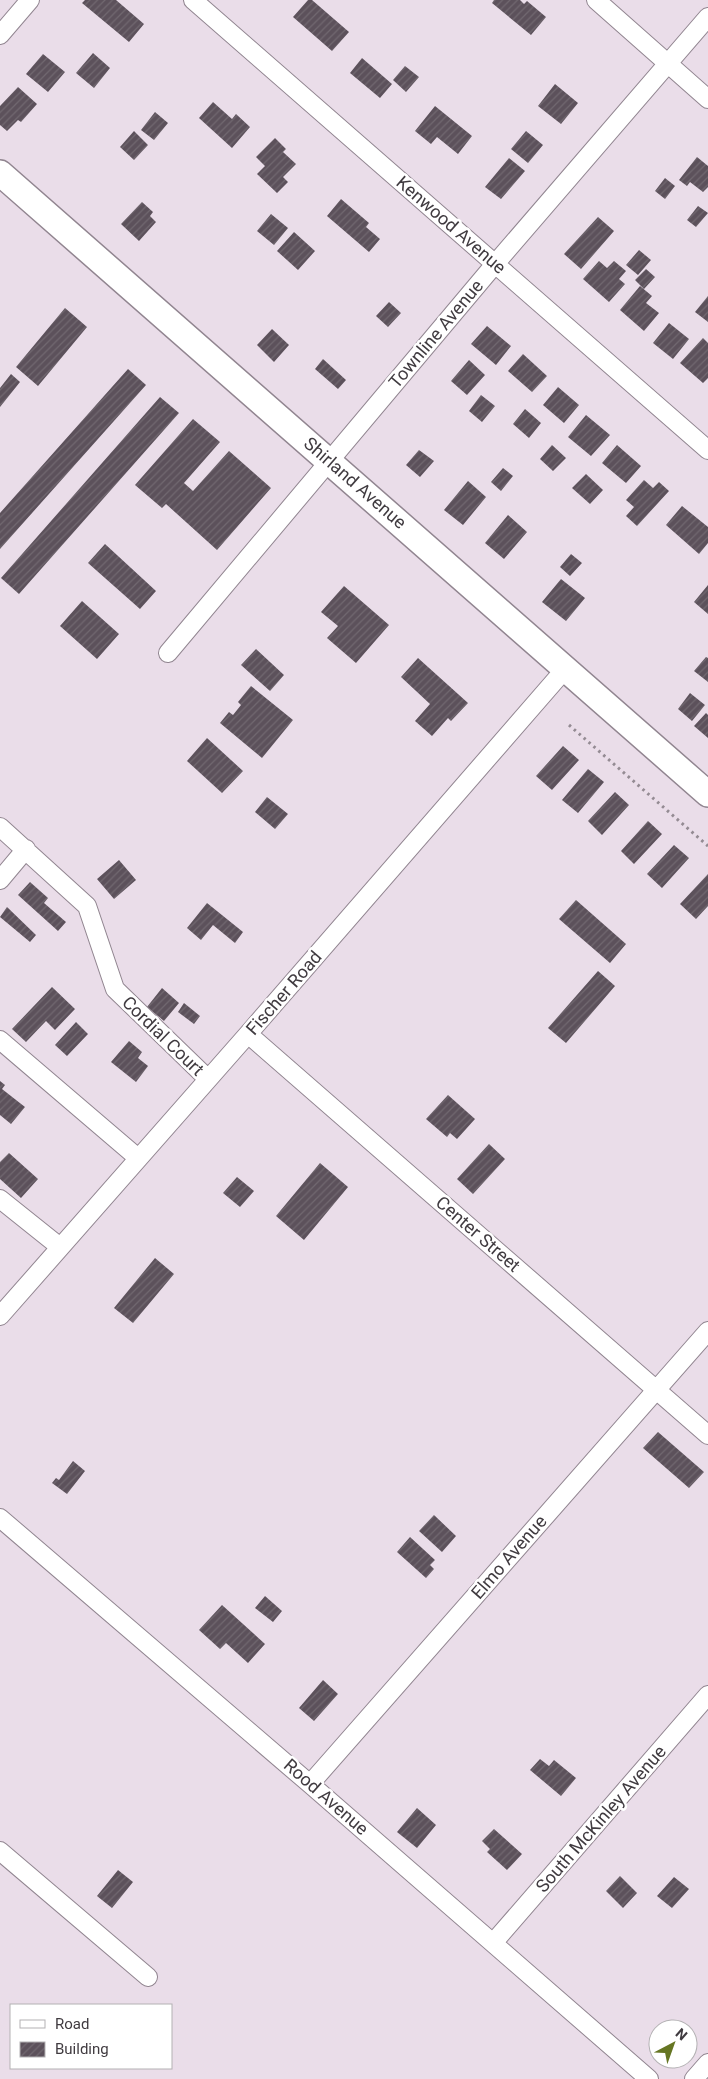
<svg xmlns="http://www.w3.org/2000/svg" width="708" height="2079" font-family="Roboto,sans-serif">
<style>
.building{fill:url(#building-hatch)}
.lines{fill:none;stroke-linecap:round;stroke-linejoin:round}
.street-casing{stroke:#918590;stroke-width:20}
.secondary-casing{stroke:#918590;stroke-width:28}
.path{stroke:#948b93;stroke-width:3;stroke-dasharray:2.5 4;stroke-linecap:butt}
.street{stroke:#fff;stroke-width:18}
.secondary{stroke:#fff;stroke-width:25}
.labels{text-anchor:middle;stroke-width:5;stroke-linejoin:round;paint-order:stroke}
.street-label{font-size:18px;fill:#403b40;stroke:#fff}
</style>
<defs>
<pattern id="building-hatch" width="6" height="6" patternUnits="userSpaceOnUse" patternTransform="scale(1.25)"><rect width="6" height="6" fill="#5c515b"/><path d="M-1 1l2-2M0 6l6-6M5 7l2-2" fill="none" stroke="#716870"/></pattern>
</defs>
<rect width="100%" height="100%" fill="#eadde9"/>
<path class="building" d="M 85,0 L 116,0 L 144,24 L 129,42 L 82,3 Z
M 308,0 L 312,0 L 349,32 L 332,51 L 293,17 Z
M 494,0 L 520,0 L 524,4 L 527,1 L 546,17 L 531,35 L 492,3 Z
M 93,53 L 110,68 L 94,88 L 76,73 Z
M 43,54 L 65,72 L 48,92 L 26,74 Z
M 362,58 L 392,84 L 380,98 L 350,73 Z
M 405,66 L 419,77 L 406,92 L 393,80 Z
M 555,84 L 578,103 L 561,124 L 538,106 Z
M 18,87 L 37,104 L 21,122 L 18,120 L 7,131 L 0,125 L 0,106 Z
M 213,102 L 232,119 L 236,114 L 250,127 L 232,148 L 199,118 Z
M 435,106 L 472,136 L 458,154 L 437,137 L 431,144 L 415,131 Z
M 155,112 L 168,123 L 154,140 L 141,130 Z
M 134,131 L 148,145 L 134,160 L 120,147 Z
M 526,131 L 543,145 L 528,163 L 511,149 Z
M 275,138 L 286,149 L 283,152 L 296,164 L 283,177 L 288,182 L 277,193 L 257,174 L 265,166 L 256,157 Z
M 697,157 L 708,166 L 708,187 L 703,192 L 690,182 L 687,186 L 679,180 Z
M 509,158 L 525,171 L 501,199 L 485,187 Z
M 665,178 L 675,186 L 665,199 L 655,191 Z
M 341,199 L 369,223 L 366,227 L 380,239 L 369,252 L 327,216 Z
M 142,202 L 153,212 L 150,216 L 156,222 L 139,241 L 121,224 Z
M 698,206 L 708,213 L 696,227 L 687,220 Z
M 271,214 L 288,228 L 274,245 L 257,231 Z
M 598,217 L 614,231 L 581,269 L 564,254 Z
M 294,232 L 315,251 L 298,270 L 277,251 Z
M 639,250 L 651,260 L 638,275 L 626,265 Z
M 599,261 L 607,268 L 614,261 L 626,271 L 619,279 L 625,284 L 609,302 L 583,279 Z
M 646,269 L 655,277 L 644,289 L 635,280 Z
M 640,286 L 652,296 L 646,303 L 659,313 L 644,331 L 620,310 Z
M 708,296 L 708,322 L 695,312 Z
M 389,302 L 401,313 L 388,327 L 376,316 Z
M 65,308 L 87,327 L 38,386 L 16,367 Z
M 669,323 L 689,339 L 673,359 L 653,343 Z
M 487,326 L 511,346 L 496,365 L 471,344 Z
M 272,329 L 289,345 L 274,362 L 257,345 Z
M 703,338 L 708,343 L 708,378 L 703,383 L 680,363 Z
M 523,354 L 547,376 L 532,392 L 508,371 Z
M 323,359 L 346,380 L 338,389 L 315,369 Z
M 469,360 L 485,375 L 467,395 L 451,381 Z
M 128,369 L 146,385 L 0,549 L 0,513 Z
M 11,374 L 20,382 L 0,407 L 0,388 Z
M 558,387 L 579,405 L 564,423 L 543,405 Z
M 481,395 L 495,406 L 482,422 L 469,411 Z
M 160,397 L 179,413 L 19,594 L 1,578 Z
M 525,409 L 541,423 L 529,438 L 513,424 Z
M 586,415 L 610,435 L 591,456 L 568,437 Z
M 193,419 L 220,442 L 184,483 L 193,491 L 229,451 L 271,488 L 217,550 L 166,504 L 162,508 L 135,485 Z
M 552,445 L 566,458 L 553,471 L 540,459 Z
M 617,445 L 641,466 L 626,483 L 602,463 Z
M 419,450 L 434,461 L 420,477 L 406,465 Z
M 503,468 L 513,476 L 501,491 L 491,482 Z
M 586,474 L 603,490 L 590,504 L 572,488 Z
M 644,480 L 653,488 L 659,482 L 669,491 L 637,526 L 626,516 L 634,507 L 626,500 Z
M 468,481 L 486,497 L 463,525 L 444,510 Z
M 682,506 L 708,527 L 708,543 L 699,554 L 666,525 Z
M 508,515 L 527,532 L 504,559 L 485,543 Z
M 105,544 L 156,591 L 140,609 L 88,563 Z
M 571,554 L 582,563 L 570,576 L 560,567 Z
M 561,579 L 585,598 L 566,621 L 542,602 Z
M 708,585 L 708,614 L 694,602 Z
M 344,586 L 389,625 L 356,663 L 327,638 L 338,626 L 321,612 Z
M 82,601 L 119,634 L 97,659 L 60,626 Z
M 256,649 L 284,675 L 270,691 L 241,665 Z
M 706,657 L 708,658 L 708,682 L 694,671 Z
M 418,658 L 468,703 L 451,721 L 448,718 L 432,736 L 415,721 L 430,704 L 401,677 Z
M 251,686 L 293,720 L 262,758 L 220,723 L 229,712 L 233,715 L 241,705 L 238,702 Z
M 690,693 L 705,705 L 692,721 L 678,709 Z
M 706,713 L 708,715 L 708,738 L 694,726 Z
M 207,738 L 243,771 L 222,793 L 187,761 Z
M 563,746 L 579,760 L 552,790 L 536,776 Z
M 588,769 L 604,782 L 578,813 L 562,800 Z
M 615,792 L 629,805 L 602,835 L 588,821 Z
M 267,797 L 288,814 L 275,829 L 255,812 Z
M 648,821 L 662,834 L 634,864 L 621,851 Z
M 674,845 L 689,858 L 662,888 L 647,874 Z
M 119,860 L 136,880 L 114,899 L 97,879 Z
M 708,874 L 708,906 L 696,919 L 680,904 Z
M 30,882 L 48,898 L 44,903 L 66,922 L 58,931 L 18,895 Z
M 576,900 L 626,944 L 610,963 L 559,919 Z
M 207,903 L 243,932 L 235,943 L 213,925 L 201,940 L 187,928 Z
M 7,907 L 36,935 L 30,942 L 0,917 Z
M 598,971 L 615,986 L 566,1043 L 548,1028 Z
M 52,987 L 75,1009 L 55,1030 L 46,1021 L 26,1042 L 12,1029 Z
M 162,988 L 179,1003 L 164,1021 L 147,1007 Z
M 184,1003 L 200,1016 L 194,1024 L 178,1012 Z
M 76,1022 L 88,1034 L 67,1056 L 55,1045 Z
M 129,1041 L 142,1052 L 138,1058 L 148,1066 L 136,1082 L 111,1062 Z
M 0,1081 L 5,1085 L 2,1089 L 25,1107 L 11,1124 L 0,1115 Z
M 448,1095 L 475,1119 L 457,1139 L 450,1133 L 447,1137 L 426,1119 Z
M 489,1144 L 505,1159 L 473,1194 L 457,1179 Z
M 9,1153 L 38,1179 L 21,1198 L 0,1179 L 0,1162 Z
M 320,1163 L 348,1187 L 304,1240 L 276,1216 Z
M 237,1177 L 254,1191 L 240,1207 L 223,1193 Z
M 155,1258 L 174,1274 L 133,1323 L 114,1308 Z
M 658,1432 L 704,1472 L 689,1488 L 643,1448 Z
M 73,1461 L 85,1471 L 67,1494 L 52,1483 L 56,1478 L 59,1480 Z
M 434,1515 L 456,1536 L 442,1552 L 419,1531 Z
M 410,1537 L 435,1560 L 430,1565 L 434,1569 L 426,1578 L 397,1552 Z
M 265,1596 L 282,1611 L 273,1622 L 255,1608 Z
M 222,1605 L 265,1644 L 248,1663 L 226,1643 L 220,1649 L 199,1630 Z
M 323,1680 L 338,1694 L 314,1721 L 299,1708 Z
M 540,1759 L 549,1766 L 554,1760 L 576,1778 L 561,1796 L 530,1770 Z
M 417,1808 L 436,1825 L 417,1848 L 397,1832 Z
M 494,1829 L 522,1854 L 507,1870 L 487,1852 L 490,1849 L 482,1841 Z
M 118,1870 L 133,1882 L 112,1908 L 97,1896 Z
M 620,1876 L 637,1893 L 623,1908 L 606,1891 Z
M 674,1877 L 689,1889 L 672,1908 L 657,1896 Z"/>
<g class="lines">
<defs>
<path id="street" d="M 193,0 L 708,450
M 596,0 L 708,99
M 0,35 L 30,0
M 168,653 L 495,264 L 708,17
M 0,827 L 87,906 L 115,989 L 208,1079
M 0,880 L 26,849
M 248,1034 L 708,1435
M 0,1040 L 138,1158
M 0,1199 L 60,1247
M 0,1316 L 248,1034 L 566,668
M 0,1518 L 310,1784 L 649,2079
M 310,1784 L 708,1331
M 0,1851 L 148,1977
M 493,1943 L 708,1695
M 694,2079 L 708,2063"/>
<path id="secondary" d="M 0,173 L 708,794"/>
</defs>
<use href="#street" class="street-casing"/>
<use href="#secondary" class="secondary-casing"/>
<path class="path" d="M 569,725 L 708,846"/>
<use href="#street" class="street"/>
<use href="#secondary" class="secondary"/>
</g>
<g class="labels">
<g class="street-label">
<text transform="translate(451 225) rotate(41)" y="6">Kenwood Avenue</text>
<text transform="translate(436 334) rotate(-50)" y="6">Townline Avenue</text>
<text transform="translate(355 483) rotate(41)" y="6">Shirland Avenue</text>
<text transform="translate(284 993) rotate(-49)" y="6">Fischer Road</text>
<text transform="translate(163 1036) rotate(44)" y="6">Cordial Court</text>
<text transform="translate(478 1234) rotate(41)" y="6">Center Street</text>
<text transform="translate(509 1557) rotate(-49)" y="6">Elmo Avenue</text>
<text transform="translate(326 1797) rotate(41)" y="6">Rood Avenue</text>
<text transform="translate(601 1819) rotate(-49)" y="6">South McKinley Avenue</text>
</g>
</g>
<rect x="10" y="2004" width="162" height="65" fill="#ffffff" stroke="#b3b1b3"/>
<rect x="20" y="2020" width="25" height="8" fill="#ffffff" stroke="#b3b1b3"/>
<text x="55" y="2029" font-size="15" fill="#403b40">Road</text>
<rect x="20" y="2042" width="25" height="15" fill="url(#building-hatch)" stroke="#b3b1b3"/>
<text x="55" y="2054" font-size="15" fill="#403b40">Building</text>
<g transform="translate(673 2044) rotate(41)"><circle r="24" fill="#ffffff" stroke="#b3b1b3"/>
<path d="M0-4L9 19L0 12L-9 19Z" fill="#667623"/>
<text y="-8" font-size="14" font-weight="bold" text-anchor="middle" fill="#403b40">N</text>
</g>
</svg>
